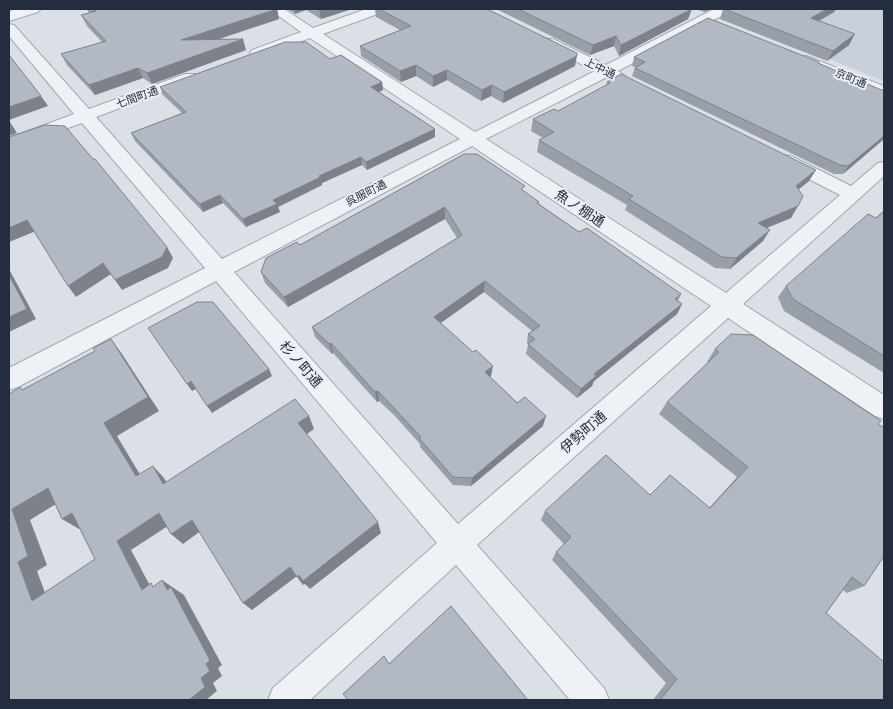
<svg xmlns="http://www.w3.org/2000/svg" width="893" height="709" font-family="Inter,'Noto Sans JP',sans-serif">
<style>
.built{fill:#c9cfda}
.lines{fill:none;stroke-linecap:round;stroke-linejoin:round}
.minor-casing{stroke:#a0a7b1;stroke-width:2}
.tertiary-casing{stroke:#a0a7b1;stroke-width:2}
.minor{fill:#eef1f5;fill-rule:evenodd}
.tertiary{fill:#eef1f5;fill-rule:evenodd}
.wall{fill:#999fa9}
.shaded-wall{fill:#7d828a}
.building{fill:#b2b9c5;stroke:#7d828a;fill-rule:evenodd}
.labels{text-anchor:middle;stroke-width:4;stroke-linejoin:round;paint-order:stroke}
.far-street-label{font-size:11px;fill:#242d3f;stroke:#ebeff5}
.street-label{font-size:14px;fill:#242d3f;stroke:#ebeff5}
</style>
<rect width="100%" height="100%" fill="#dbe0e7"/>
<path class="built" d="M 756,9 L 884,9 L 884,81 L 741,24 Z"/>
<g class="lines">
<defs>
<path id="minor" d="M 269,9 L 284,9 L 313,28 L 366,9 L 384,9 L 383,12 L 323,34 L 475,132 L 595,71 L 543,45 L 541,42 L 543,39 L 553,39 L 606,65 L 714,9 L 730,9 L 729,12 L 618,71 L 625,76 L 622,79 L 617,81 L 607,77 L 486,139 L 726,293 L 840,195 L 779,164 L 776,160 L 779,156 L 785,155 L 791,156 L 851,186 L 878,163 L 884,162 L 884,176 L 743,304 L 884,395 L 884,419 L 875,416 L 728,318 L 477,545 L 604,688 L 609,700 L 570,700 L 456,565 L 310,700 L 268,700 L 273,688 L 437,543 L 216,281 L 18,387 L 9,390 L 9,368 L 205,268 L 82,123 L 9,149 L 9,138 L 74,114 L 9,36 L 9,24 L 14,25 L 89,109 L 185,74 L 195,74 L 198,77 L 195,80 L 96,117 L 222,259 L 460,139 L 310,38 L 262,56 L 252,56 L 250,53 L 252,50 L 301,32 ZM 472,146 L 711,306 L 458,524 L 234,272 Z
M 806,56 L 884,86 L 884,96 L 801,63 L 799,60 L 801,57 Z"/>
<path id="tertiary" d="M 17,9 L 41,9 L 38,12 L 9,21 L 9,11 Z"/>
</defs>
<use href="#minor" class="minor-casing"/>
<use href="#tertiary" class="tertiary-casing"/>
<use href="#minor" class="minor"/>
<use href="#tertiary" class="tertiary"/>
</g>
<path class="wall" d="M 86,9 L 277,9 L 279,19 L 217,40 L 246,50 L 152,84 L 143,78 L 95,95 L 67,65 L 61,54 L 102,42 L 87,26 L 81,15 L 90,13 Z
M 287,9 L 352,9 L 321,19 L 306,10 L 295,14 Z
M 375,9 L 487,9 L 575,66 L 503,103 L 491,96 L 481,101 L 447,80 L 433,87 L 416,76 L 401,82 L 361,56 L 360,46 L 400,30 L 376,17 Z
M 496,9 L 691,9 L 688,19 L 619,56 L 614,46 L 590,55 Z
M 695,9 L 711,9 L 704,12 Z
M 723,9 L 836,9 L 834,12 L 819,21 L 849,45 L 827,61 L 720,19 Z
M 634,57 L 818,64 L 884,139 L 843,174 L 834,174 L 632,76 L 635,67 L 632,66 Z
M 330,59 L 382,82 L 383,90 L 379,92 L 435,129 L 435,137 L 367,170 L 362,165 L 322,183 L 322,185 L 278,207 L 280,212 L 246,227 L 223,203 L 203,212 L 135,141 L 131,133 L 182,113 L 163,95 L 160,87 Z
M 607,82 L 809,181 L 799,189 L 791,218 L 767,228 L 763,241 L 730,269 L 715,268 L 625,210 L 627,205 L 537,152 L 539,140 L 543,138 L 531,131 L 533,119 L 558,111 L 606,86 Z
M 464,154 L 524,191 L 539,204 L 579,232 L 681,294 L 678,301 L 682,304 L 677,314 L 594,381 L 592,386 L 577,398 L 526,354 L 528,345 L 527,344 L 528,334 L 532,331 L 484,292 L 441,323 L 491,376 L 490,377 L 543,426 L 471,486 L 453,485 L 420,447 L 420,444 L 395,416 L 379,401 L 377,402 L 333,353 L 332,354 L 315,337 L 312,327 L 457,238 L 445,219 L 288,307 L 265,283 L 261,272 L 300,245 Z
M 884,211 L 884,373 L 784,311 L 778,297 L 786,286 Z
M 715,349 L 878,424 L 864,586 L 847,593 L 843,590 L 826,613 L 884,700 L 653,700 L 666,683 L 552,560 L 556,552 L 564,544 L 541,520 L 545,511 L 650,495 L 709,508 L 737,477 L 659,414 L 667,402 L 708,363 L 707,362 Z"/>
<path class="shaded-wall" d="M 277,9 L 279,19 L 185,50 L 181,40 Z
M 294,9 L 306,9 L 306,10 L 295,14 Z
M 319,9 L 352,9 L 321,19 Z
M 692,9 L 688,19 L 619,56 L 621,45 Z
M 705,9 L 711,9 L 704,12 Z
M 827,9 L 836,9 L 834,12 L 806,28 L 811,18 Z
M 855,34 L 849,45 L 827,61 L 833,51 Z
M 616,36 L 614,46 L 590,55 L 593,45 Z
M 243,39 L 246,50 L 152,84 L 147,73 Z
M 577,56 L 575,66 L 503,103 L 504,92 Z
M 416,65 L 416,76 L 401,82 L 400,71 Z
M 138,68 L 143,78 L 95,95 L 89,85 Z
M 447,70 L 447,80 L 433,87 L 433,76 Z
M 382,82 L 383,90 L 372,95 L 371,87 Z
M 492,85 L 491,96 L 481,101 L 482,90 Z
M 41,96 L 48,106 L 9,120 L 9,107 Z
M 10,122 L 17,133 L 9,136 L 9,123 Z
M 435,129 L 435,137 L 367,170 L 366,162 Z
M 884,136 L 884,139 L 843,174 L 848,166 Z
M 361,157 L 362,165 L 322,183 L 322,185 L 278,207 L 280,212 L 246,227 L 243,219 L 273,200 L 319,176 Z
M 816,170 L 809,181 L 789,197 L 796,186 Z
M 220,195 L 223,203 L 203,212 L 200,204 Z
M 798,206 L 791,218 L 751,234 L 758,223 Z
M 445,207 L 445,219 L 288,307 L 284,297 Z
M 27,220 L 36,231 L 9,242 L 9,228 Z
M 770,230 L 763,241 L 730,269 L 736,258 Z
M 167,247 L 173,258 L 168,268 L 122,290 L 115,280 Z
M 103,263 L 111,274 L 76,297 L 68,286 Z
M 9,269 L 36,319 L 9,332 Z
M 485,281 L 484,292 L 435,327 L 434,317 Z
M 682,304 L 677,314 L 594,381 L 592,386 L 577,398 L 581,389 L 594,374 Z
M 111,339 L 122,354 L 159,411 L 117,436 L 148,488 L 136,476 L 104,423 Z
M 331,343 L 333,353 L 332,354 L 329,344 Z
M 493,366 L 491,376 L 484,382 L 485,372 Z
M 269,369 L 272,376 L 212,413 L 207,406 Z
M 191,381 L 196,389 L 192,391 L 187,384 Z
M 378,391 L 379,401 L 377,402 L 375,392 Z
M 309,416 L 314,429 L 304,436 L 298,423 Z
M 546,416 L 543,426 L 471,486 L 472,478 Z
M 153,466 L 164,478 L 175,496 L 163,484 Z
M 48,488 L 64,499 L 30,520 L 47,565 L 37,571 L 51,609 L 32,601 L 18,562 L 12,509 Z
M 72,513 L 87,524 L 79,529 L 62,519 Z
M 159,513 L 171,524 L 131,550 L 156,597 L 142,590 L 117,541 Z
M 192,520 L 202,530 L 183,544 L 171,534 Z
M 378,522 L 381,533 L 310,589 L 305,584 L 303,585 L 297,577 Z
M 290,567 L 297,576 L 252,610 L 243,603 Z
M 162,580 L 184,595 L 222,665 L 218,668 L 222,676 L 213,683 L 217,691 L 206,700 L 189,700 L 201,678 L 167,590 Z"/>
<path class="building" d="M 93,9 L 277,9 L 181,40 L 243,39 L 147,73 L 138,68 L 89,85 L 61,54 L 106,41 L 81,15 L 96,11 Z
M 379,9 L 487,9 L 577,53 L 577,56 L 504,92 L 492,85 L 482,90 L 447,70 L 433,76 L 416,65 L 400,71 L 360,46 L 411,26 Z
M 518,9 L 692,9 L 621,45 L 616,36 L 593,45 Z
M 724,9 L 827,9 L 811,18 L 855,34 L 833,51 Z
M 708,18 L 819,62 L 818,63 L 884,91 L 884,136 L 848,166 L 840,165 L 635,68 L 645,62 L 634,57 Z
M 285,42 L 306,42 L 330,59 L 341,55 L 382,82 L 371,87 L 435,129 L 366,162 L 361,157 L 319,176 L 321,177 L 273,200 L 277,204 L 243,219 L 220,195 L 200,204 L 131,133 L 186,112 L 160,87 Z
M 9,55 L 41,96 L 9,107 Z
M 621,74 L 816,170 L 796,186 L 803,196 L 798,206 L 758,223 L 770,230 L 736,258 L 722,257 L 629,199 L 633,196 L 539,140 L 554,132 L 533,119 L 554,109 L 558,111 L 610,83 L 607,82 Z
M 45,125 L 65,126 L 93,159 L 95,159 L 167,247 L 162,257 L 115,280 L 103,263 L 68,286 L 27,220 L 9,228 L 9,137 Z
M 464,154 L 477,154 L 525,186 L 521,189 L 539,202 L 537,203 L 579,232 L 587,228 L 681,294 L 675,299 L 682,304 L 594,374 L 596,376 L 581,389 L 528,344 L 535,339 L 528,334 L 540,326 L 485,281 L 434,317 L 473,352 L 476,350 L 493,366 L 485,372 L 517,403 L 525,397 L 546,416 L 472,478 L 453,477 L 419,438 L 421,437 L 393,407 L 378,391 L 375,392 L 331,343 L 329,344 L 312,327 L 462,235 L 445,207 L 284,297 L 261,272 L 266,258 L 297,242 L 300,245 Z
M 884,211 L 884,356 L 793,299 L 786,286 L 868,214 L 876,218 Z
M 9,275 L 27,309 L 9,317 Z
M 197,302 L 213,302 L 269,369 L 207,406 L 191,381 L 187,384 L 148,328 Z
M 731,334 L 753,335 L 881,421 L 878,424 L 884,428 L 884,556 L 864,586 L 852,577 L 826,613 L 884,662 L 884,700 L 660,700 L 677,679 L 556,552 L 571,537 L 545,511 L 606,455 L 650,495 L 670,475 L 710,508 L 748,467 L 667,402 L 719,352 L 715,349 Z
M 111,339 L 148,397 L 104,423 L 136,476 L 153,466 L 163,484 L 295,399 L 309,416 L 298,423 L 378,522 L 303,581 L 299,575 L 297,577 L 290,567 L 243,603 L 192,520 L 171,534 L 159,513 L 117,541 L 142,590 L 151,583 L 153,587 L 162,580 L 167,590 L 171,587 L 210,660 L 206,664 L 210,671 L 201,678 L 205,687 L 189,700 L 9,700 L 9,394 L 20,387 L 22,390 L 95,351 L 93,348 ZM 48,488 L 62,519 L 72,513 L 95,559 L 32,601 L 18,562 L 28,556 L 12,509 Z
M 451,606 L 528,700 L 348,700 L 343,694 L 384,656 L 389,664 Z"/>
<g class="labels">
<g class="far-street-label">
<text transform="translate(600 68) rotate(26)" y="4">上中通</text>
<text transform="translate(851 78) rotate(22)" y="4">京町通</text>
<text transform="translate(137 97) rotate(-20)" y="4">七間町通</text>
<text transform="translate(366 193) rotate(-27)" y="4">呉服町通</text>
</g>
<g class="street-label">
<text transform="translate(580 208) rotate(33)" y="5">魚ノ棚通</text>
<text transform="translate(301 364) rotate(49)" y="5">杉ノ町通</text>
<text transform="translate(583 432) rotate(-41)" y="5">伊勢町通</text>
</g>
</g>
<rect width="893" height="709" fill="none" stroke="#242d3f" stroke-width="20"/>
</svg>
